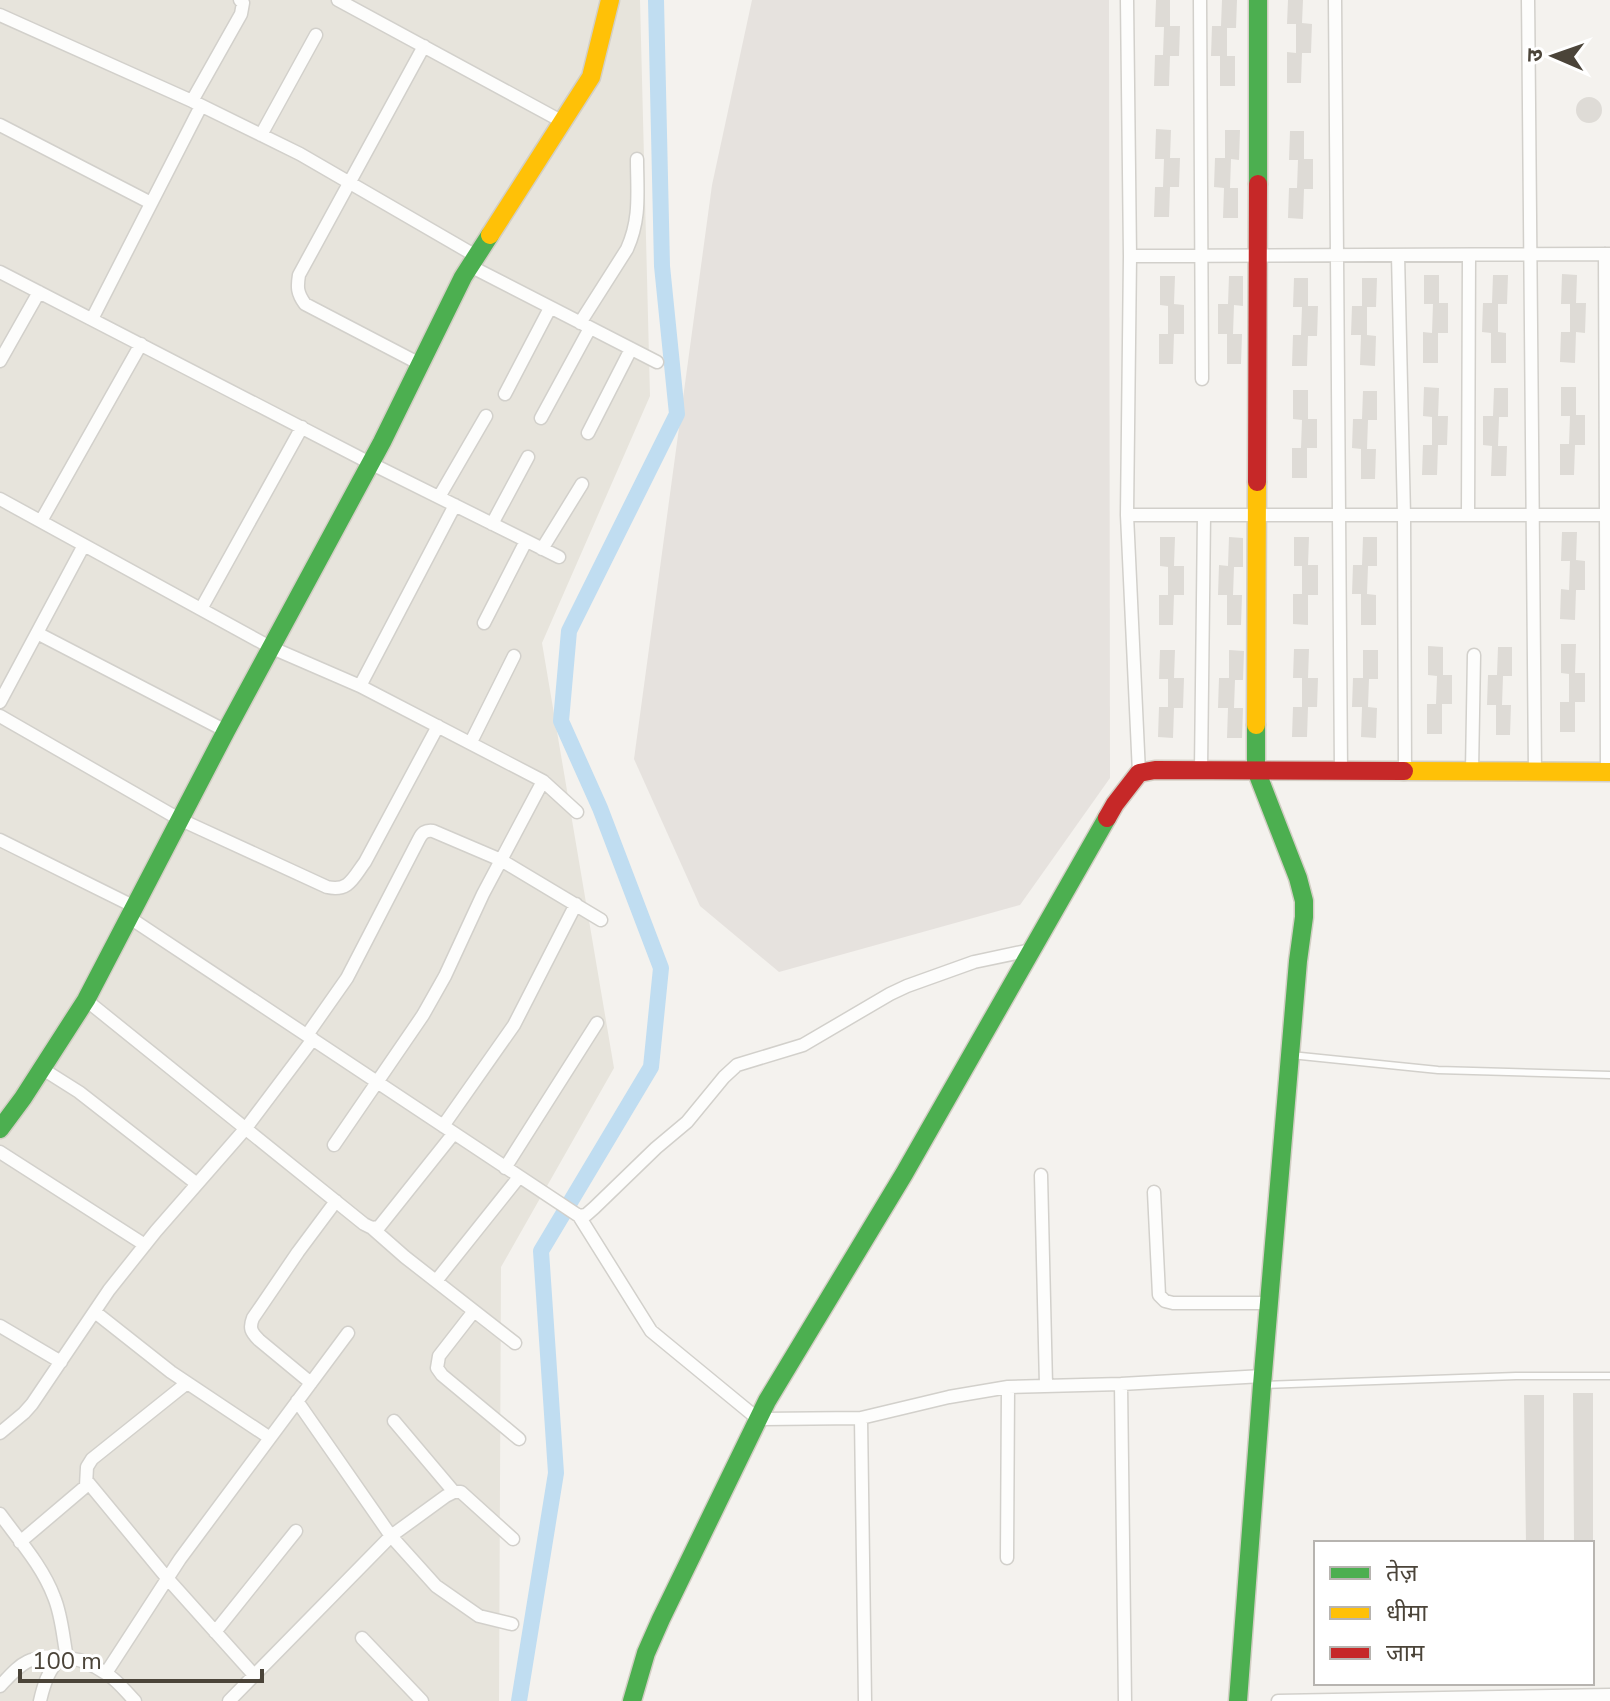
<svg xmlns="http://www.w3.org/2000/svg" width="1610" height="1701" font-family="'Nunito Sans','Noto Sans Devanagari',sans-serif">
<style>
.residential{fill:#e7e4dc}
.industrial{fill:#e6e2de}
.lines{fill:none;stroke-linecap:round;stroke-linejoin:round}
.canal{stroke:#c0ddf1;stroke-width:16}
.building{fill:#dedbd6}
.lane-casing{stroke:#d2d0cb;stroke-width:9}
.street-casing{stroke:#d2d0cb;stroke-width:15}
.fast-casing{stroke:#d3cfc5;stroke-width:21}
.slow-casing{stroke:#d3cfc5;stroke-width:21}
.jam-casing{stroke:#d3cfc5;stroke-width:21}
.lane{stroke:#fdfdfc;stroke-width:6}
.street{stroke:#fdfdfc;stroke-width:12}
.fast{stroke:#4caf50;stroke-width:18}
.slow{stroke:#ffc107;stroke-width:18}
.jam{stroke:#c62828;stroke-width:18}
</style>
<rect width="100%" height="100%" fill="#f4f2ee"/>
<path class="residential" d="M 0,0 L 640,0 L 650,396 L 542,643 L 614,1068 L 501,1267 L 499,1701 L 0,1701 Z"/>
<path class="industrial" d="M 752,0 L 1109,0 L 1110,778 L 1020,905 L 779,972 L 700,906 L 634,759 L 712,185 Z"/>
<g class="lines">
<path class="canal" d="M 519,1701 L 556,1473 L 541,1251 L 651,1067 L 661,968 L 600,808 L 561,721 L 569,631 L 677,414 L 662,266 L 656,0"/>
</g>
<path class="building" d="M 1156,0 L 1170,0 L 1170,26 L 1180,26 L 1179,56 L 1170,56 L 1169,86 L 1154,86 L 1155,55 L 1163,55 L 1164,27 L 1155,27 Z
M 1222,0 L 1237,0 L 1236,28 L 1227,28 L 1227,56 L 1235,56 L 1235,86 L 1220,86 L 1220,56 L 1211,56 L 1212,26 L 1221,26 Z
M 1288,0 L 1303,0 L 1302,23 L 1312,24 L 1311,53 L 1302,53 L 1301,83 L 1287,83 L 1287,52 L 1296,53 L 1296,24 L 1287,24 Z
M1576 110a13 13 0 1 1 26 0a13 13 0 1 1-26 0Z
M 1156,129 L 1171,130 L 1170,158 L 1180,158 L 1179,187 L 1170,187 L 1169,217 L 1154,217 L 1155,187 L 1163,187 L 1164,159 L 1155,159 Z
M 1225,130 L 1240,130 L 1239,160 L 1231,159 L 1230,188 L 1238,188 L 1238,218 L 1223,218 L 1224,188 L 1214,187 L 1215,158 L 1225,158 Z
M 1290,131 L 1304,131 L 1304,159 L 1313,159 L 1313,189 L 1304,189 L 1303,219 L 1288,218 L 1289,188 L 1297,188 L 1298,160 L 1289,160 Z
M 1562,274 L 1577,275 L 1576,303 L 1586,303 L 1585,333 L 1576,332 L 1575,363 L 1560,362 L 1561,332 L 1570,332 L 1570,304 L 1561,304 Z
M 1424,275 L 1439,275 L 1439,303 L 1448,303 L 1448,333 L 1438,333 L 1438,363 L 1423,363 L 1423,332 L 1432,333 L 1433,304 L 1424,304 Z
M 1493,275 L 1508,275 L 1507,304 L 1498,304 L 1498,332 L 1506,333 L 1506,363 L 1491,363 L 1491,333 L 1482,332 L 1483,303 L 1492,303 Z
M 1160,276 L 1175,276 L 1174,304 L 1184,305 L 1184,334 L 1174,334 L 1173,364 L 1159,364 L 1159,334 L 1168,334 L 1168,306 L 1160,305 Z
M 1229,276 L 1243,276 L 1243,306 L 1234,305 L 1233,334 L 1218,334 L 1218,304 L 1228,304 Z
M 1294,278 L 1308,278 L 1308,306 L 1318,306 L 1317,336 L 1308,336 L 1307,366 L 1292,366 L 1293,335 L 1301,335 L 1302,307 L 1293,307 Z
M 1362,278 L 1377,278 L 1376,307 L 1367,307 L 1367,335 L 1376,336 L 1375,366 L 1360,365 L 1361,335 L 1351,335 L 1352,306 L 1362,306 Z
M 1227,334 L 1242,334 L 1241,364 L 1227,364 Z
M 1424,387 L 1439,388 L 1438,416 L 1448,416 L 1447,445 L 1438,445 L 1437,475 L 1422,475 L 1423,445 L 1432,445 L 1432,417 L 1423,416 Z
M 1561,387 L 1576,387 L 1576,415 L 1585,415 L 1585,445 L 1575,445 L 1574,475 L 1560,475 L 1560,444 L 1569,444 L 1570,416 L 1561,416 Z
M 1494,388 L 1508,388 L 1508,417 L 1499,417 L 1498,446 L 1507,446 L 1506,476 L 1491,476 L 1492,446 L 1483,445 L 1483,416 L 1493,416 Z
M 1293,390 L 1308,390 L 1308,419 L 1317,419 L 1317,448 L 1307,448 L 1307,478 L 1292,478 L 1292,448 L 1301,448 L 1302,420 L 1293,419 Z
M 1363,391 L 1377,391 L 1377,420 L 1368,420 L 1367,449 L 1376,449 L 1375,479 L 1361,479 L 1361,449 L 1352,448 L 1353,419 L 1362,419 Z
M 1562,532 L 1577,532 L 1576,560 L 1585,561 L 1585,590 L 1576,590 L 1575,620 L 1560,619 L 1561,589 L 1569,590 L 1570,561 L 1561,561 Z
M 1160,537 L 1175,537 L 1174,566 L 1184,566 L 1184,595 L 1174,595 L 1173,625 L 1159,625 L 1159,595 L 1168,595 L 1168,567 L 1160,566 Z
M 1229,537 L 1243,538 L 1243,567 L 1234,567 L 1233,595 L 1242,595 L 1241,625 L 1227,625 L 1227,595 L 1218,595 L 1219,565 L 1228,566 Z
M 1294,537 L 1309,537 L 1308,565 L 1318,565 L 1318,595 L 1308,595 L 1308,625 L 1293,624 L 1293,594 L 1302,594 L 1302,566 L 1294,566 Z
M 1363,537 L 1377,537 L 1377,566 L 1368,566 L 1367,594 L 1376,595 L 1376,625 L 1361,625 L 1361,594 L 1352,594 L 1353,565 L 1362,565 Z
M 1561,644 L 1576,644 L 1575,673 L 1585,673 L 1585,702 L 1575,702 L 1575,732 L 1560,732 L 1560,702 L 1569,702 L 1569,674 L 1561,673 Z
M 1428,646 L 1443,647 L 1443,675 L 1452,675 L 1452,704 L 1442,704 L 1442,734 L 1427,734 L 1427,704 L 1436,704 L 1437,676 L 1428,675 Z
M 1498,647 L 1512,647 L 1512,676 L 1503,676 L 1502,705 L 1511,705 L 1510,735 L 1496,735 L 1496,705 L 1487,705 L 1488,675 L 1497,675 Z
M 1294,649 L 1309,649 L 1308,678 L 1318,678 L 1317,707 L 1308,707 L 1307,737 L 1292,737 L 1293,707 L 1302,707 L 1302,678 L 1293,678 Z
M 1160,650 L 1175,650 L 1174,678 L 1184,678 L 1183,708 L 1174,708 L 1173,738 L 1158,737 L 1159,707 L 1168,707 L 1168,679 L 1159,679 Z
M 1229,650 L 1244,651 L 1243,680 L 1235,680 L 1234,708 L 1243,708 L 1242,738 L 1227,738 L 1228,708 L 1218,708 L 1219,678 L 1229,678 Z
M 1363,650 L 1378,650 L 1378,679 L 1369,679 L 1368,707 L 1377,708 L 1376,738 L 1361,737 L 1362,707 L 1352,707 L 1353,678 L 1363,678 Z
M 1573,1393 L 1593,1393 L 1593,1543 L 1574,1543 Z
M 1524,1395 L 1544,1395 L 1544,1543 L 1526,1543 Z"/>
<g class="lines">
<defs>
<path id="lane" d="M 1291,1055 L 1438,1070 L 1610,1075
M 1265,1385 L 1516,1376 L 1610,1376"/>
<path id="street" d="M 338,0 L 563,122
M 1127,0 L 1130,256 L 1127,515 L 1139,773
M 1200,0 L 1202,379
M 1335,0 L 1341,771
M 1528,0 C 1531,257 1531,514 1535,772
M 0,15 L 192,101 L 300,154 L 476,256
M 192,101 L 241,14 L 243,3 L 240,0
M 0,125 L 151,203
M 261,135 L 316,35
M 1605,254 L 1607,772
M 1398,255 L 1404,515 L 1405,771
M 1130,256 L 1610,254
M 470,266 L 657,362
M 0,272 L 370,463 L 559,557
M 92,319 L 201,106
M 580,323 L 627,249 C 641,218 637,192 637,159
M 0,361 L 39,292
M 420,364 L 305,304 C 297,293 297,287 299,275 L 424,46
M 505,394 L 550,308
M 541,418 L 590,328
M 588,433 L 631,349
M 439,497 L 486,416
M 0,499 L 270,647 L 360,686 L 543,781 L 483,894 L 445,976 L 423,1015 L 334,1145
M 1127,515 L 1610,515
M 1468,515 L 1469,255
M 41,521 L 141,344
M 492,524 L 528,457
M 542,549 L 582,484
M 201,609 L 302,427
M 484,623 L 526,541
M 37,633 L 226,731
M 360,686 L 455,505
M 0,702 L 84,545
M 0,716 L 179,819 L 327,887 C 349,892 353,878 365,862 L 438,726
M 471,742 L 514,656
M 1201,770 L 1204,515
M 1472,771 L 1474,655
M 543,781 L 577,812
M 0,840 L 135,907
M 130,918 L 579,1216 L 586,1215 L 594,1208 L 656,1148 L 687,1122 L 724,1077 L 737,1065 L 803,1045 L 890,994 L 907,986 L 974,962 L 1031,950
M 86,1000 L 364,1224 L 372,1228 L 379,1227 L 454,1133
M 307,1035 L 347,978 L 419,839 C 422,833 425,830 433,831 L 501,860 L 601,920
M 41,1068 L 79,1092 L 197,1184
M 443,1126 L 514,1025 L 576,904
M 0,1152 L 145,1245
M 505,1168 L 597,1023
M 1041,1175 L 1046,1385
M 1154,1192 L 1159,1295 L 1165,1301 L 1173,1303 L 1270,1303
M 579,1216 L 651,1331 L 758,1419 L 861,1418 L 949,1397 L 1008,1387 L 1121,1384 L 1263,1376
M 372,1228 L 405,1257 L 515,1343
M 436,1281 L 519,1177
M 474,1311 L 439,1356 L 437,1368 L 442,1375 L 519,1439
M 95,1312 L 171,1372 L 270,1438
M 0,1326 L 61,1362
M 311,1383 L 259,1340 C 251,1332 249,1328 253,1318 L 298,1252 L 336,1201
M 1121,1384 L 1125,1701
M 297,1401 L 391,1536 L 436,1586 L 479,1616 L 512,1624
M 861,1418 L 865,1701
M 394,1421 L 454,1492
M 0,1433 L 24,1413 L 32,1404 L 109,1290 L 156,1231 L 246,1128 L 313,1039
M 87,1481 L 167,1578 L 254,1675
M 0,1514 C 19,1540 43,1567 54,1597 C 62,1616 63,1638 67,1658
M 20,1542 L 86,1486 L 87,1467 L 92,1459 L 187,1383
M 1007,1558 L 1008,1387
M 215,1632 L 296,1531
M 362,1638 L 422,1701
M 106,1673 L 180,1559 L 348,1333
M 0,1686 C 20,1665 28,1653 59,1661
M 40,1701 C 43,1688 48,1669 59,1661 C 72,1653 97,1667 107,1674 C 118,1681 126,1692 135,1701
M 229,1701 L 391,1536 L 446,1496 L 454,1492 L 461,1492 L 513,1539
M 1278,1701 L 1610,1695"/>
<path id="fast" d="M 1258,184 L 1258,0
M 0,1129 L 23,1098 L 86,1000 L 226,731 L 382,442 L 463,277 L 490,235
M 632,1701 L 646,1653 L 661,1619 L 767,1401 L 904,1174 L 1107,818
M 1238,1701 L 1262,1385 L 1298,961 L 1304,917 L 1304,901 L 1298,878 L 1256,770 L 1256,725"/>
<path id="slow" d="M 490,235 L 591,77 L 610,0
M 1256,725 L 1257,482
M 1404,771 L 1610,772"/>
<path id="jam" d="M 1257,482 L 1258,184
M 1107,818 L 1115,804 L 1139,773 L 1155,770 L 1404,771"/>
</defs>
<use href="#lane" class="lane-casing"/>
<use href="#street" class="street-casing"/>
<use href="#fast" class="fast-casing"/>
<use href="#slow" class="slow-casing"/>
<use href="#jam" class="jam-casing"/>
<use href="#lane" class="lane"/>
<use href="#street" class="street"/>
<use href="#fast" class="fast"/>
<use href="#slow" class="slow"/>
<use href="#jam" class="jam"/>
</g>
<rect x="1314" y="1541" width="280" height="144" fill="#ffffff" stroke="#b7b4b0" stroke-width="2"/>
<rect x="1330" y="1567" width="40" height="12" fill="#4caf50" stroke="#b7b4b0" stroke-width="2"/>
<text x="1386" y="1581" font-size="24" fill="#4b4439">तेज़</text>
<rect x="1330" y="1607" width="40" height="12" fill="#ffc107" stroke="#b7b4b0" stroke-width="2"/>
<text x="1386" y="1621" font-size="24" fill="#4b4439">धीमा</text>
<rect x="1330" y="1647" width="40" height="12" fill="#c62828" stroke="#b7b4b0" stroke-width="2"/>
<text x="1386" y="1661" font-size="24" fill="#4b4439">जाम</text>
<g transform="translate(1554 56) rotate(272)" stroke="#ffffff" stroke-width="6" paint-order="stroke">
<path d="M0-6L14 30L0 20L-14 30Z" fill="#4b4439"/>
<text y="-12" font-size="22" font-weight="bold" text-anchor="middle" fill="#4b4439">उ</text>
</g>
<path d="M20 1669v12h242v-12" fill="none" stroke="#4b4439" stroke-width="4"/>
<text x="32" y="1669" font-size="24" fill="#4b4439" stroke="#ffffff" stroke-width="6" paint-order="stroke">100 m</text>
</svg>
